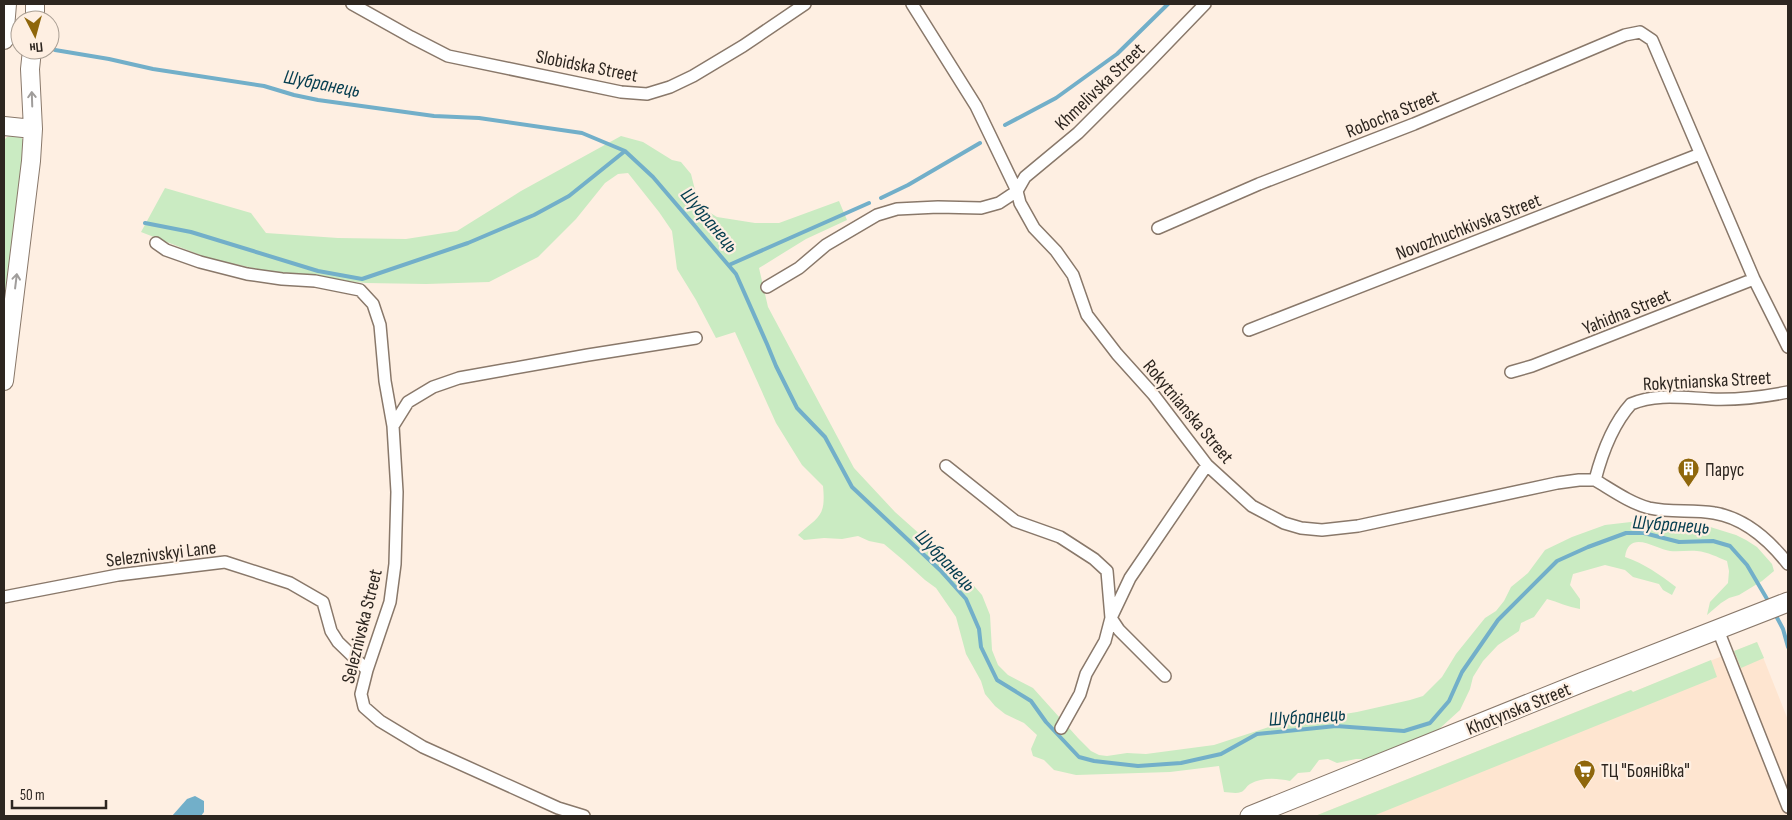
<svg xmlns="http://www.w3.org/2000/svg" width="1792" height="820" font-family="'Sofia Sans Condensed',sans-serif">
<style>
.built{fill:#fee5d0}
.green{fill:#caebc2}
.water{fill:#72afc9}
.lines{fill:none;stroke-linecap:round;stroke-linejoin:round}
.stream{stroke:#72afc9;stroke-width:4}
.minor-casing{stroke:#89786a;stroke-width:14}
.primary-casing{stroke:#89786a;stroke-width:20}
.trunk-casing{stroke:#89786a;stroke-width:21}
.minor{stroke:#fff;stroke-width:11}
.primary{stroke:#fff;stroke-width:18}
.trunk{stroke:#fff;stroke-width:19}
.oneway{stroke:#a09d9b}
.labels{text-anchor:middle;stroke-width:4.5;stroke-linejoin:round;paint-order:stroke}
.street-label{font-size:19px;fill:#2d2620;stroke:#feefe2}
.poi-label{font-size:19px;fill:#2d2620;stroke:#feefe2;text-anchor:start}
.water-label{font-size:20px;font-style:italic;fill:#043d4f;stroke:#feefe2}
</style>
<rect width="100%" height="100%" fill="#feefe2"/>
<path class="built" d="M 1757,642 L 1788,720 L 1788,816 L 1315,816 L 1631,690 L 1633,692 Z"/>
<path class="green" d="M 14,135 L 22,138 L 25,146 L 4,346 L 4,140 L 7,137 Z
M 621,136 L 643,142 L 672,160 L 681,162 L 691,174 L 699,206 L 717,217 L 755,223 L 779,223 L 839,201 L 847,220 L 806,239 L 759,268 L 768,307 L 854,468 L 895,512 L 960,570 L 982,595 L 990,615 L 992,650 L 998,665 L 1008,675 L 1033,688 L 1078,738 L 1091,751 L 1099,755 L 1107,756 L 1127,753 L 1146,754 L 1214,745 L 1275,725 L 1357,712 L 1410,700 L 1423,696 L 1442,677 L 1456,654 L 1485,618 L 1496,611 L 1504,601 L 1511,587 L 1528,573 L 1545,550 L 1572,537 L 1605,525 L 1648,520 L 1707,526 L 1736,535 L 1746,540 L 1757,547 L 1772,564 L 1774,571 L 1762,581 L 1739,595 L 1729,598 L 1721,603 L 1707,615 L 1710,602 L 1728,583 L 1729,571 L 1727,561 C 1717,557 1708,552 1697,551 C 1688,550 1679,552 1670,551 C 1657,550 1629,528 1625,557 C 1645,564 1659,574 1676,587 L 1672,595 L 1663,590 L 1659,584 L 1633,577 L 1625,570 L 1605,565 L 1573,574 L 1570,585 L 1580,599 L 1580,609 C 1568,607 1558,602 1547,599 L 1534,617 L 1521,623 L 1519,631 L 1498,645 L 1483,661 L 1473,677 L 1470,689 L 1460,710 L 1438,730 L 1376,759 L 1356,759 L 1337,763 L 1328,759 L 1319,760 L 1310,772 L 1298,773 L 1290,781 C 1277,778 1262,777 1250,784 C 1246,786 1245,791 1241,792 C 1236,794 1229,792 1224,792 L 1219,766 L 1170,772 L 1076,775 L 1054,770 L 1044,760 L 1033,756 L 1031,749 L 1037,735 L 1024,723 L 1005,714 L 995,706 L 985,694 L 981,681 L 966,654 L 956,617 L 936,588 L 925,580 L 903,560 L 884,544 L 869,541 L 858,536 L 842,539 L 824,538 L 804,540 L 798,535 C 819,516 826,517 823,486 L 802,465 L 776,423 L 735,332 L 716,338 L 696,300 L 677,269 L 672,231 L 659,212 L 628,173 L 618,174 L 605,183 L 576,219 L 538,257 L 489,282 L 426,284 L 366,283 L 279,274 L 208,258 L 141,232 L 165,188 L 251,213 L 266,233 L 338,238 L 406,239 L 457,231 L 521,191 Z
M 1757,642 L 1764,658 L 1741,668 L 1734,651 Z
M 1711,660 L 1717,677 L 1373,816 L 1315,816 L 1631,690 L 1633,692 Z"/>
<path class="water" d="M 195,796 L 204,801 L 204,812 L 201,816 L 172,816 L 187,799 Z"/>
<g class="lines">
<path class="stream" d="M 55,50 L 109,59 L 153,69 L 264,86 L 294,95 L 318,100 L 434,116 L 479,118 L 582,133 L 625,151 L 653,177 L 736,274 L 767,344 L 776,366 L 797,408 L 825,437 L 852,487 L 940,570 L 966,599 L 979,629 L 981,647 L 997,680 L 1031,701 L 1046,722 L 1079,757 L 1094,761 L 1138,766 L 1181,763 L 1221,754 L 1257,734 L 1336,726 L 1404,731 L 1430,723 L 1449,701 L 1462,672 L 1498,620 L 1557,561 L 1588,547 L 1626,533 L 1644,533 L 1679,542 L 1713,541 L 1730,546 L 1747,565 L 1770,604
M 1005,125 L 1056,98 L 1117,54 L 1168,4
M 881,198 L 908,185 L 980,143
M 145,223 L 191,232 L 318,271 L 362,279 L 468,243 L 534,215 L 569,196 L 625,151
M 729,265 L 869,203
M 1774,612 L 1783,629 L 1788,647"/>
<defs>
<path id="minor" d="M 352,4 L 411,37 L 448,56 L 621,92 L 647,94 L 670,87 L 693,76 L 743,46 L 805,4
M 912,4 L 976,106 L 1017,191
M 1017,191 L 1025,177 L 1078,133 L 1146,65 L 1205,4
M 1158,228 L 1259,184 L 1414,124 L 1625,35 L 1640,32 L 1652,40 L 1754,279 L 1788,347
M 156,243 L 166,250 L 200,262 L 247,274 L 282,279 L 315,281 L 360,290 L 373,304 L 380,325 L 385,381 L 393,426 L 397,492 L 395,564 L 390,602 L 367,670 L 361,694 L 364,707 L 380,721 L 423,747 L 558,808 L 584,816
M 767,287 L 799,268 L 826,245 L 877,215 L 897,209 L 938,207 L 981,208 L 999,203 L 1017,191 L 1020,203 L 1034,228 L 1056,251 L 1073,275 L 1087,315 L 1117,354 L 1153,394 L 1207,465 L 1252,506 L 1284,523 L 1301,528 L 1322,530 L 1358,526 L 1557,483 L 1579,480 L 1595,480 C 1602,453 1612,425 1631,404 C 1656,393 1685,398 1711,399 C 1737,400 1763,397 1788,392
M 1249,330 L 1700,154
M 1511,372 L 1532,366 L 1754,279
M 393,426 L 408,402 L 433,387 L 459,378 L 588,355 L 696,338
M 946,466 L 1015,521 L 1060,537 L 1094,559 L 1107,571 L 1111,618 L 1119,630 L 1165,676
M 1595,480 C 1612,490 1630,503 1649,508 C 1671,513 1693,509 1714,513 C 1745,518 1770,541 1788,564
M 4,597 L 118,575 L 225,562 L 290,583 L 323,602 L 331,631 L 338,642 L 367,670
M 1718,630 L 1788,807
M 1061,728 L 1080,694 L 1086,674 L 1105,641 L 1111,618 L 1130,578 L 1207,465"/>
<path id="primary" d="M 35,20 L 35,4
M 4,40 L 7,4
M 4,126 L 33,129
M 4,381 L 31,161 L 33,129 L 30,69 L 32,50"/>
<path id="trunk" d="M 1250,816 L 1583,682 L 1788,602"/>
</defs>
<use href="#minor" class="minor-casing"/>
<use href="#primary" class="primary-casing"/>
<use href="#trunk" class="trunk-casing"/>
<use href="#minor" class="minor"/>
<use href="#primary" class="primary"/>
<use href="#trunk" class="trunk"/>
</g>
<defs><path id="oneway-shaft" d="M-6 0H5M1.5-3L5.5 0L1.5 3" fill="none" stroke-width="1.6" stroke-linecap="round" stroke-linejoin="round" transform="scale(1.25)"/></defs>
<g class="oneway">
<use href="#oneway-shaft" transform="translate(32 99) rotate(-92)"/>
<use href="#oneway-shaft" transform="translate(16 281) rotate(-83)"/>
</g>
<defs>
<symbol id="building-pin" viewBox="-11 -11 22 30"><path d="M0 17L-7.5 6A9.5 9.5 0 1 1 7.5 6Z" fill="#8f670c" stroke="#feefe2"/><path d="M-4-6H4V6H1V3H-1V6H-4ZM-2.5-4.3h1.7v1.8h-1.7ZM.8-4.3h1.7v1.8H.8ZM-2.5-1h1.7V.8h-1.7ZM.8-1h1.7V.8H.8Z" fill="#fff"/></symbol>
<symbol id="supermarket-pin" viewBox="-11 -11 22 30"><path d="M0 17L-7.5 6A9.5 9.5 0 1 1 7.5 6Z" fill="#8f670c" stroke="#feefe2"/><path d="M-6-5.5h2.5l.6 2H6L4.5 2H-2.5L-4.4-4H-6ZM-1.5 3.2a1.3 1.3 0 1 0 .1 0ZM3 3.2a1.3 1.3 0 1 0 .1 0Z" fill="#fff"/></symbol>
</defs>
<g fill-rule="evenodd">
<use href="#building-pin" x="1676" y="456" width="25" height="34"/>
<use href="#supermarket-pin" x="1572" y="758" width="25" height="34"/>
</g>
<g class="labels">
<g class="street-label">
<text transform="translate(587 65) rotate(11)" y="7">Slobidska Street</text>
<text transform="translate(1099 86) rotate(-44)" y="7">Khmelivska Street</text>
<text transform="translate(1392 113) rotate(-22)" y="7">Robocha Street</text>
<text transform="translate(1468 226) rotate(-21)" y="7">Novozhuchkivska Street</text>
<text transform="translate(1626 311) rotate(-22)" y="7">Yahidna Street</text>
<text transform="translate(1707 380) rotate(-3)" y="7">Rokytnianska Street</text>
<text transform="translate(1189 411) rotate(50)" y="7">Rokytnianska Street</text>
<text transform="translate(161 553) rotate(-7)" y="7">Seleznivskyi Lane</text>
<text transform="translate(361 626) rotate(-76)" y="7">Seleznivska Street</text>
<text transform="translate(1518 708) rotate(-22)" y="7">Khotynska Street</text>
</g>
<g class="poi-label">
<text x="1705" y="476">Парус</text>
<text x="1601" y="777">ТЦ "Боянівка"</text>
</g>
<g class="water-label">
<text transform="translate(322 83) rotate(11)" y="7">Шубранець</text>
<text transform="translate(710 220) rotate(50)" y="7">Шубранець</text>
<text transform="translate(1671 524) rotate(4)" y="7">Шубранець</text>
<text transform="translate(946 560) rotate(46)" y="7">Шубранець</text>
<text transform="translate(1307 716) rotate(-4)" y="7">Шубранець</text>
</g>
</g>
<rect width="1792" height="820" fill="none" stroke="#2d2620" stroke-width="10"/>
<g transform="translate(35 35) rotate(174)"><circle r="24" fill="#feefe2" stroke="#aa9f94"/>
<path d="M0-4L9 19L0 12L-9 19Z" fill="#8f670c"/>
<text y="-8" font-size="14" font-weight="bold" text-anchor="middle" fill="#2d2620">Пн</text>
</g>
<path d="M12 800v8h94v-8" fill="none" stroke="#2d2620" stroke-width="2.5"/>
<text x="20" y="800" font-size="15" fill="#2d2620" stroke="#feefe2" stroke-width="4" paint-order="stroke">50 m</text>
</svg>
